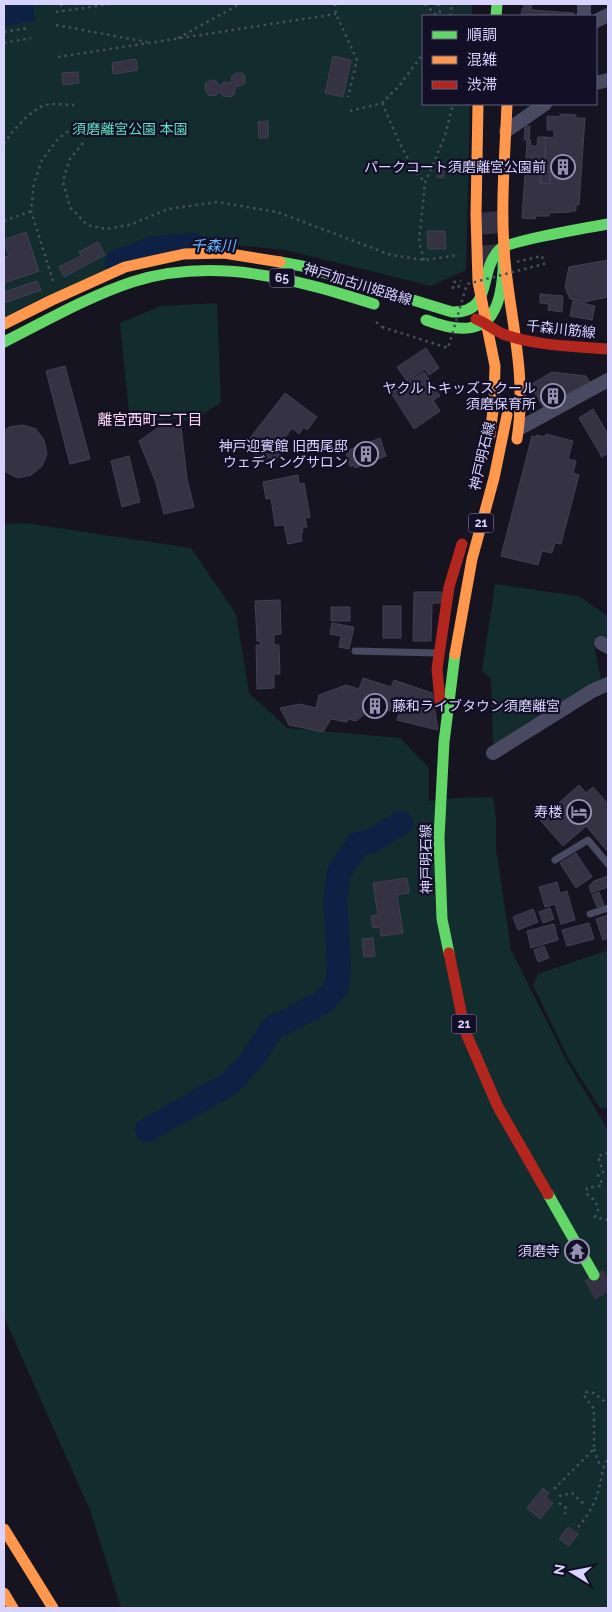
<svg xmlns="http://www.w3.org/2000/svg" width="612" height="1612" font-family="Raleway,'Noto Sans JP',sans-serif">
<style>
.green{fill:#132c2d}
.water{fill:#0d2144}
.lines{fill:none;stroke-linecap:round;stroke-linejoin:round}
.river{stroke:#0d2144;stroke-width:24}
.building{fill:#343243;stroke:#433f54}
.primary-tunnel{stroke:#333142;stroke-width:22;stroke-dasharray:22 11;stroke-linecap:butt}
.path{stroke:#44505f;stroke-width:2.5;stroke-dasharray:2.5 4;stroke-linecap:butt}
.lane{stroke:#4a4962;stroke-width:7}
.street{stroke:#4a4962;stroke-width:14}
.fast{stroke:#63d668;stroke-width:11}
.slow{stroke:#ff974d;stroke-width:11}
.jam{stroke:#b3261e;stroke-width:11}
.path-bridge{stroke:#44505f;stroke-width:2.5;stroke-dasharray:2.5 4;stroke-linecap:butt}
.labels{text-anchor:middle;stroke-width:4.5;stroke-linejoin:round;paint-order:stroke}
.shield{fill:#130f26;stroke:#9e99be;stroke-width:1}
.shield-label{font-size:12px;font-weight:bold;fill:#d9d4ff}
.park-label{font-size:14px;fill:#5fe0c0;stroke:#130f26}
.poi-label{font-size:14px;fill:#d9d4ff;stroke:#130f26;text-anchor:end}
.street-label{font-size:14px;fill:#d9d4ff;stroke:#130f26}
.water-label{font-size:15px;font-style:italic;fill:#62b6ff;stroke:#130f26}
.neighbourhood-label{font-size:15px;fill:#ffd6f0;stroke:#130f26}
</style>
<rect width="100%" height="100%" fill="#161421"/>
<path class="green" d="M 4,4 L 472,4 L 472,16 L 423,16 L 423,104 L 470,104 L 466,270 L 431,286 L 285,250 L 212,243 L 4,317 Z
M 217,303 L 221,402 L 191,422 L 178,419 L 130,423 L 120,323 L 161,306 Z
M 25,523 L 191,548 L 236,614 L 249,693 L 287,728 L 400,738 L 429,768 L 429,801 L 457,798 L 493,797 L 496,819 L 496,848 L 511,950 L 565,1058 L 608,1130 L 608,1608 L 121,1608 L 90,1510 L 4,1317 L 4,524 Z
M 495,584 L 578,596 L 608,616 L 608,641 L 593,641 L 601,679 L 493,745 L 491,679 L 482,671 Z
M 608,950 L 608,1109 L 600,1108 L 568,1058 L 533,985 L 538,974 Z"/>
<path class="water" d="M 4,4 L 33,4 L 35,21 L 4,26 Z"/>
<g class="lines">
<path class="river" d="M 117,262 L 154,248 L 194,245
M 283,1023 L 323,1002 L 337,987 L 339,963 L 335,899 L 339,872 L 358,844 L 372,841 L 401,823
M 147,1130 L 229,1084 L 250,1062 L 274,1026"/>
</g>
<path class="building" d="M 524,4 L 532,4 L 531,10 L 574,13 L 573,16 L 521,16 L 522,9 L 524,9 Z
M 333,56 L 351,60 L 343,97 L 325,93 Z
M 136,59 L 138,70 L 113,74 L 112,63 Z
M 78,72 L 79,83 L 63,85 L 62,73 Z
M 236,73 L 242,73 L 245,76 L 245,83 L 241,86 L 235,86 L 235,93 L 231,97 L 223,96 L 219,92 L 215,96 L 208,95 L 205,90 L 205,84 L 210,80 L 216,81 L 219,86 L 224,82 L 231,83 L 232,76 Z
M 560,114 L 576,115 L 576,118 L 585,118 L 579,205 L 576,204 L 576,211 L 571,211 L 571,212 L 549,213 L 549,216 L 536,216 L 535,219 L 522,218 L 526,160 L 541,162 L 540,183 L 550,184 L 550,172 L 544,172 L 546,137 L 554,138 L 554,130 L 547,130 L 547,116 L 560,117 Z
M 268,121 L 268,138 L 259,138 L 258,122 Z
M 525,126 L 530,126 L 529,140 L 531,140 L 530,146 L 537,146 L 538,137 L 546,137 L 544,172 L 550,172 L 550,184 L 540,183 L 541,162 L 526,160 L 527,140 L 524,140 Z
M 439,167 L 445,168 L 443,178 L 437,177 Z
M 427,231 L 445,231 L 446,249 L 428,249 Z
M 26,232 L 39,271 L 4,283 L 4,257 L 9,256 L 4,240 Z
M 98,242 L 105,255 L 64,277 L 59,267 L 81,256 L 79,252 Z
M 608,260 L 608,297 L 584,302 L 570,299 L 565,287 L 569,267 Z
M 37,281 L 41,290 L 4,303 L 4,292 Z
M 540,294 L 563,296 L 562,312 L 548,310 L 549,304 L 540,303 Z
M 573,301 L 595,306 L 592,320 L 570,316 Z
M 426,348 L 439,368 L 429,375 L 425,369 L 407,381 L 397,367 Z
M 65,366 L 90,459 L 70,464 L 46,371 Z
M 424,372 L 440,396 L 433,400 L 440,411 L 414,429 L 391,393 Z
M 552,372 L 586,376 L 590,383 L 548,408 L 543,407 L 530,385 Z
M 285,393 L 317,417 L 307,430 L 304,427 L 299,434 L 292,428 L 278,447 L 283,451 L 274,462 L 268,457 L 264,462 L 244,446 Z
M 593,409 L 608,434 L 608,453 L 602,457 L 579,418 Z
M 23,425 L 36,429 L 44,440 L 47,454 L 42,466 L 31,475 L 18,478 L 4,471 L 4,431 L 9,427 Z
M 159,427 L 181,427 L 187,479 L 194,507 L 164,514 L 156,483 L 139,441 Z
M 546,434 L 573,441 L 568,459 L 576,461 L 573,473 L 579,475 L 561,544 L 555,543 L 552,553 L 542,551 L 538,565 L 501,556 L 532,436 L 536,437 L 537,435 L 545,437 Z
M 380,438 L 386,456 L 355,468 L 354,465 L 350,467 L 346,454 L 350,453 L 349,450 Z
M 129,456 L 140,502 L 122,507 L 111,461 Z
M 298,475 L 299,484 L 304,483 L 310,517 L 305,518 L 307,527 L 302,527 L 303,532 L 301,533 L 302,541 L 288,544 L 284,525 L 275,526 L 271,498 L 266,499 L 263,482 Z
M 414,592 L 442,592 L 442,603 L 432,603 L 431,641 L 413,641 Z
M 280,600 L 281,634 L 274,635 L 274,645 L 279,645 L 280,674 L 274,674 L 274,688 L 257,689 L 256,645 L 261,645 L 260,641 L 257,641 L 255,601 Z
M 383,606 L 401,606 L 401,638 L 383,638 Z
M 331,607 L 350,607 L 350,621 L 331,621 Z
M 332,623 L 354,627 L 349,649 L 339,647 L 341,636 L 330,634 Z
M 363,678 L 391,687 L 394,680 L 432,693 L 438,730 L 397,720 L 399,713 L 373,707 L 356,721 L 348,719 L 347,722 L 331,719 L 323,732 L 289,725 L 280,708 L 300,704 L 316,708 L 319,695 L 346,685 L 359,689 Z
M 579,785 L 586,793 L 593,787 L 608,804 L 608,852 L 586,826 L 563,846 L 540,820 Z
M 576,853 L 592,877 L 576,888 L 560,863 Z
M 608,876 L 608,887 L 591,893 L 589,886 L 594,881 Z
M 407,878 L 409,893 L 397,895 L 403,933 L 381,936 L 380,927 L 373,928 L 371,916 L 378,915 L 373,883 Z
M 557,882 L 560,893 L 567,891 L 575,920 L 561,924 L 555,904 L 545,907 L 539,887 Z
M 599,892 L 604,905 L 597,907 L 592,895 Z
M 550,908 L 554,919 L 543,923 L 539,912 Z
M 533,909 L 538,922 L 518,930 L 513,917 Z
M 608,915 L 608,938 L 603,940 L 596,919 Z
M 589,923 L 594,939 L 567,946 L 562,930 Z
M 554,924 L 558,940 L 531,948 L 527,931 Z
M 373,938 L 375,956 L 364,957 L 362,939 Z
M 544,946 L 549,958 L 538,962 L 534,950 Z
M 543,1488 L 549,1493 L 546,1497 L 553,1503 L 540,1519 L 527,1508 Z
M 568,1527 L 578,1534 L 569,1546 L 559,1539 Z"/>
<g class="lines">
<path class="primary-tunnel" d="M 488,212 L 493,272
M 594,1275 L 608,1301"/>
<path class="path" d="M 61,4 L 62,11
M 335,4 L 336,14 L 357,60 L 348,97
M 425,4 L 437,16
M 438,4 L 441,16
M 56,12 L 111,4
M 450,16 L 452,4
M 56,25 L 147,42
M 4,32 L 29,28
M 178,38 L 240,4
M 4,43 L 31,38
M 58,57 L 336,14
M 382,103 C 394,130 405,160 425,183
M 350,111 L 382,103 L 399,86 L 423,54
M 83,143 L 69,160 L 63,182 L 70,207 L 87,225 L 107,229 L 132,224 L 168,209 L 217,202 L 277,212 L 391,255 L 424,260 L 459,255
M 4,144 C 11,132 33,107 46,105 C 55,103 65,105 74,105
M 4,221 L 31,211
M 424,260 L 419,242 L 425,183 L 445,136 L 453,104
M 53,281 L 31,211 L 34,183 L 42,160 L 58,139 L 76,125
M 460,286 L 453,288 L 454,282 L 461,281
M 376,322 L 382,327
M 608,1153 L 598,1156 L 603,1172 L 598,1175 L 602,1183 L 600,1186 L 587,1188 L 586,1193 L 596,1202 L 598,1210 L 595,1217 L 608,1220
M 594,1449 L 599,1463 L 603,1465
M 554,1489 L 594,1449 L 594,1409 L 585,1397 L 585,1392 L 594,1393 L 608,1404
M 559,1496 L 572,1493 L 586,1506
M 559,1503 L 566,1508 L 565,1514
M 578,1527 C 587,1517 594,1505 598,1492 C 602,1480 601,1469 608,1459"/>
<path class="lane" d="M 355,651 L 437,653
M 555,860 L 588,840 L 608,864
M 590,914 L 608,908"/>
<path class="street" d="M 584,16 L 584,4
M 596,21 L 608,15
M 596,83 L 608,80
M 506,131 L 545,104
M 520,428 L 608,380
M 601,643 L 608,647
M 493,753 L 592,691 L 608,684"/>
<path class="fast" d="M 496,16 L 497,4
M 280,262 L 302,266 L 452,312 C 495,313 477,271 500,249 C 508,241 591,227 608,224
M 426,320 C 497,347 503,305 504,246
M 4,342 C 46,321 87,297 132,282 C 214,256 295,279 374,304
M 449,953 L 442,919 L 439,838 L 444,742 L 455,654
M 548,1194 L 594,1275"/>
<path class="slow" d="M 478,104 L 476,215 L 478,282 L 495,366 L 494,402 L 490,435
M 507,104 C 505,156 500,209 505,261 C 511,323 527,376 517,439
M 4,324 L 52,300 L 125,267 L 184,254 L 224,253 L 280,262
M 455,654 L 472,559 L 494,478 L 507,415
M 4,1529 L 53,1608
M 4,1593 L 13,1608"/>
<path class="jam" d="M 476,319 C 486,323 494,330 503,334 C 536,346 573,346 608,349
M 440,701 L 437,669 L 449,587 L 462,544
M 449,953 L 465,1031 L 498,1107 L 548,1194"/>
<path class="path-bridge" d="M 382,327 L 448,348 L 467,284 L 544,264 L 542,256 L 516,262"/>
</g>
<defs>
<symbol id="building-ring" viewBox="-11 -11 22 22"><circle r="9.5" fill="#130f26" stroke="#9591b1" stroke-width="1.5"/><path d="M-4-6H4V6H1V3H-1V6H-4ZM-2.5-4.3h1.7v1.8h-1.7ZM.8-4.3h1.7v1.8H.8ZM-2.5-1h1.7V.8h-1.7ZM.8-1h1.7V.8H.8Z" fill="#9591b1"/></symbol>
<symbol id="hotel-ring" viewBox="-11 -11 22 22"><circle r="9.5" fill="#130f26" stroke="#9591b1" stroke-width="1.5"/><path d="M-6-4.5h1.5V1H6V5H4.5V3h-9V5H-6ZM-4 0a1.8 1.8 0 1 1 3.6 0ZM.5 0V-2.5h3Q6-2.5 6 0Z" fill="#9591b1"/></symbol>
<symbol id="temple-ring" viewBox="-11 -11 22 22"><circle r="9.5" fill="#130f26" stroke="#9591b1" stroke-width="1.5"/><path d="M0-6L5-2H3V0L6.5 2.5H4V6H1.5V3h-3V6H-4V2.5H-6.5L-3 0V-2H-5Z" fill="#9591b1"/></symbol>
</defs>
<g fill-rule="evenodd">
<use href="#building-ring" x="549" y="153" width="28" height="28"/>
<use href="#building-ring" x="539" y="382" width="28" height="28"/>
<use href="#building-ring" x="352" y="440" width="28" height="28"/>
<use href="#building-ring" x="361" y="692" width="28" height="28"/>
<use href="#hotel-ring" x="565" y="798" width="28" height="28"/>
<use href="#temple-ring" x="563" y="1237" width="28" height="28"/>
</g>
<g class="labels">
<g class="shield">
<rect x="269.5" y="268.5" width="25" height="19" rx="4"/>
<rect x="468.5" y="513.5" width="25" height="19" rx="4"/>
<rect x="451.5" y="1014.5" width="25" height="19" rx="4"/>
</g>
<g class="shield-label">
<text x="282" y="282">65</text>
<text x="481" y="527">21</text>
<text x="464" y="1028">21</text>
</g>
<g class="park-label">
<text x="130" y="134">須磨離宮公園 本園</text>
</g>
<g class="poi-label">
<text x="546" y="172">パークコート須磨離宮公園前</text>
<text x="536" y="393">ヤクルトキッズスクール<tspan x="536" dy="16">須磨保育所</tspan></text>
<text x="348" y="451">神戸迎賓館 旧西尾邸<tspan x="348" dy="16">ウェディングサロン</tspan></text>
<text x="392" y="711" text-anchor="start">藤和ライブタウン須磨離宮</text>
<text x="562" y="817">寿楼</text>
<text x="560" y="1256">須磨寺</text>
</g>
<g class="street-label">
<text transform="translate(358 284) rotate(17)" y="5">神戸加古川姫路線</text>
<text transform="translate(561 329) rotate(6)" y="5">千森川筋線</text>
<text transform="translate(482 456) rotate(-77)" y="5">神戸明石線</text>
<text transform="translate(426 859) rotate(-91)" y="5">神戸明石線</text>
</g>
<g class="water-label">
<text x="213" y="251">千森川</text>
</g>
<g class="neighbourhood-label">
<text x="150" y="425">離宮西町二丁目</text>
</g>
</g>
<rect width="612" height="1612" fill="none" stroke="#d9d4ff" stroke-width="10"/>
<rect x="422" y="15" width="175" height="90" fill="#130f26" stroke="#625e7d"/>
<rect x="432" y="31" width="25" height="8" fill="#63d668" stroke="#625e7d"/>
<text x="467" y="40" font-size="15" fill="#d9d4ff">順調</text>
<rect x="432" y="56" width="25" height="8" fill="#ff974d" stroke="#625e7d"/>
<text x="467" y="65" font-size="15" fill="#d9d4ff">混雑</text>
<rect x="432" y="81" width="25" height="8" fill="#b3261e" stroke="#625e7d"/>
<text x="467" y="90" font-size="15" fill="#d9d4ff">渋滞</text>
<g transform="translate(572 1572) rotate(280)" stroke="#130f26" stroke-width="4" paint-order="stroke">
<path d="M0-4L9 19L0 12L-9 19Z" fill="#d9d4ff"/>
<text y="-8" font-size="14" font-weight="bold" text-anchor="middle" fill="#d9d4ff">N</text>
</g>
</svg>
